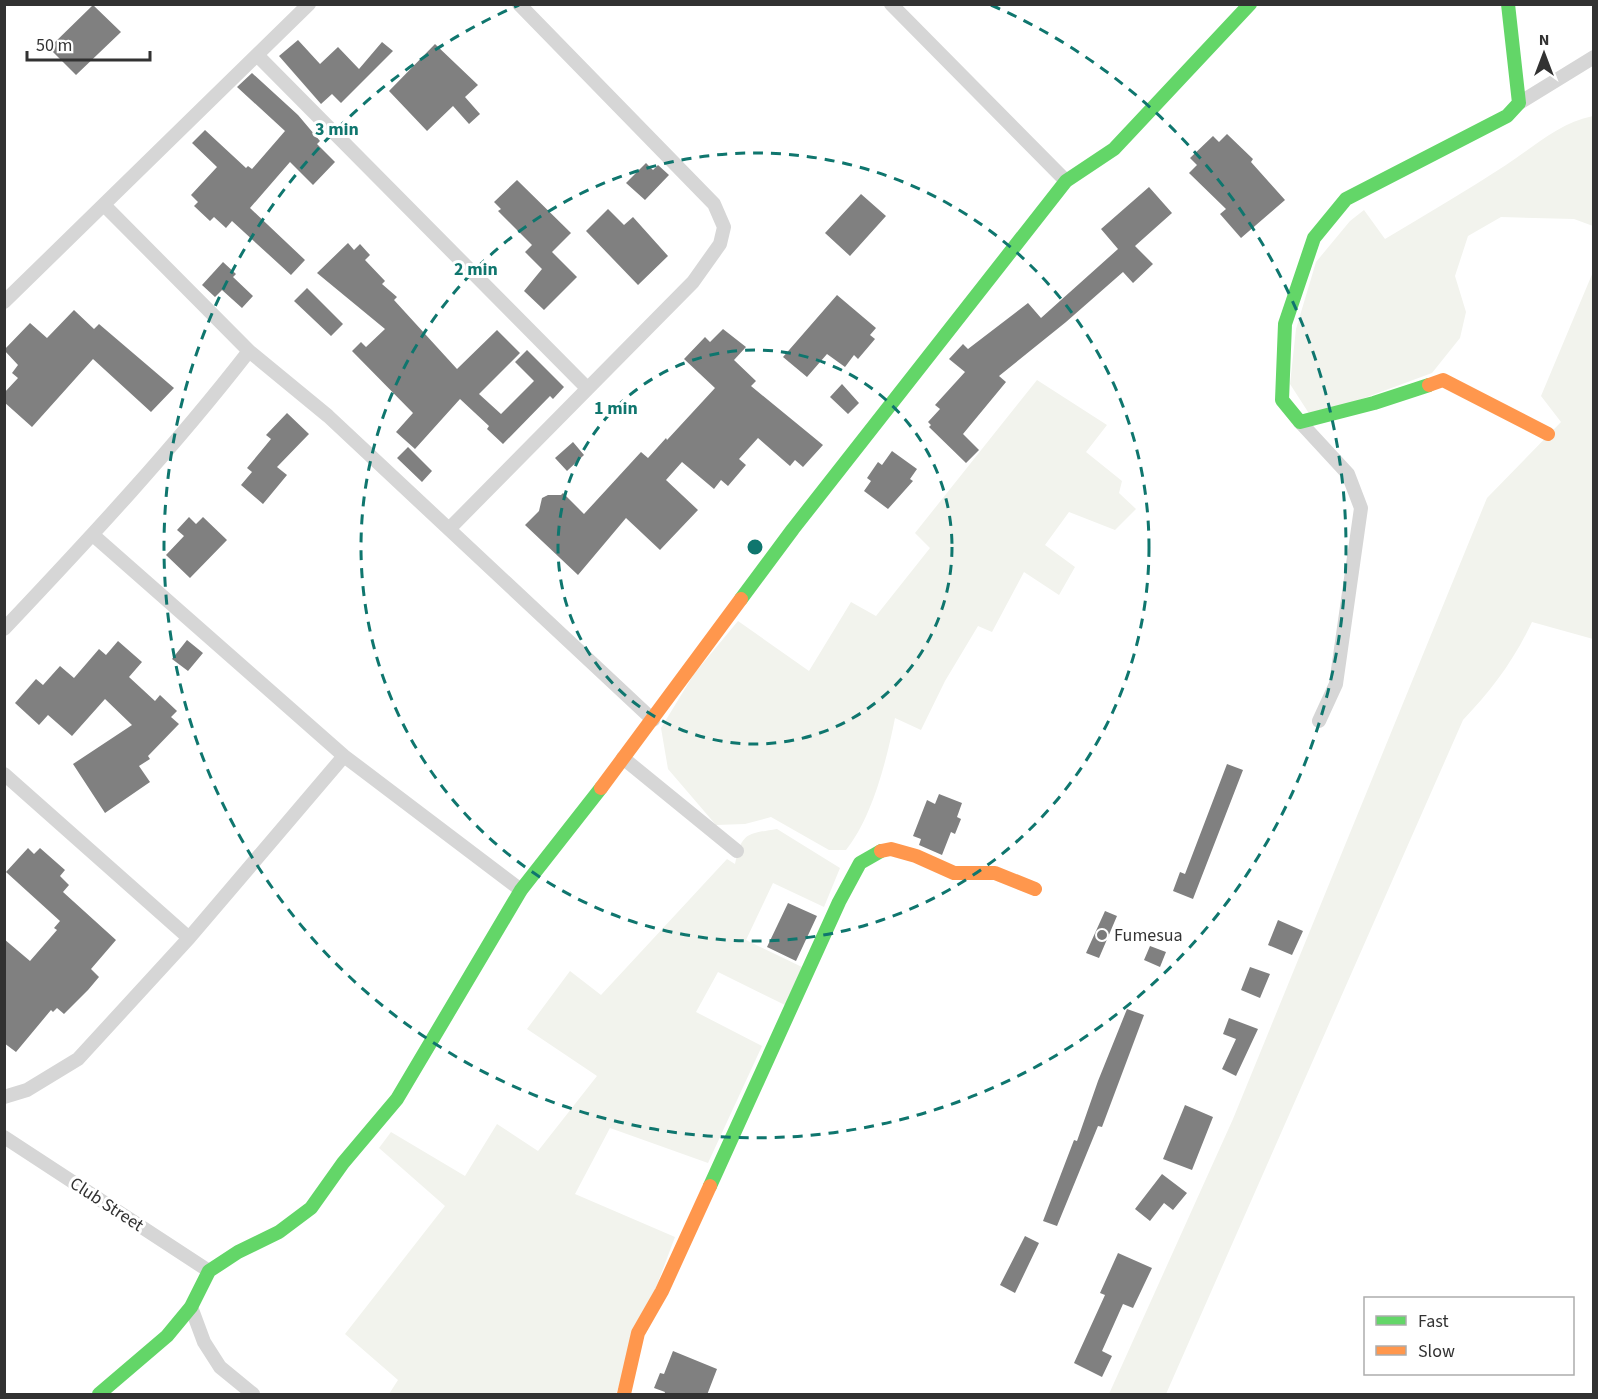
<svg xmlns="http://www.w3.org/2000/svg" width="1598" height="1399" font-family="'Source Sans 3',sans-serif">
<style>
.green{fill:#f2f3ed}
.building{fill:#808080}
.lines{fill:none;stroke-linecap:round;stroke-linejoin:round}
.street{stroke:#d6d6d6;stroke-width:14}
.fast{stroke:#63d668;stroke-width:14}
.slow{stroke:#ff974d;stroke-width:14}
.ring{fill:none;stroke:#0f766e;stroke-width:3;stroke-dasharray:10 8}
.poi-dot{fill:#7a7a7a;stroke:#fff;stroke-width:2}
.labels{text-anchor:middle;stroke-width:6;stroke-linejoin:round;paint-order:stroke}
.poi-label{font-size:18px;fill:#323232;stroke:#fff;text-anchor:start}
.street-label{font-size:18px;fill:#323232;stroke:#fff}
.centre{fill:#0f766e;stroke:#fff;stroke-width:3}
.ring-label{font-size:18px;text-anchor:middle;font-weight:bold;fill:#0f766e;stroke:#fff;stroke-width:6;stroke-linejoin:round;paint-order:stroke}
</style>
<rect width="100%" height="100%" fill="#fff"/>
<path class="green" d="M 1593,116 L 1593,226 L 1574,219 L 1501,217 L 1468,236 L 1455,276 L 1466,312 L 1460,338 L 1432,373 L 1359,400 L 1310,415 L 1290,384 L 1296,329 L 1316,262 L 1350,221 L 1364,210 L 1385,239 C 1425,215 1466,191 1506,165 C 1535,146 1559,123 1593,116 Z
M 1593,272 L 1593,639 L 1532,622 C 1514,660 1492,690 1463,720 L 1166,1394 L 1109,1394 L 1233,1119 L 1487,498 L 1561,422 L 1541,396 Z
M 1037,380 L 1107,425 L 1086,452 L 1122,481 L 1119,493 L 1136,509 L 1115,530 L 1069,512 L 1045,545 L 1075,567 L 1059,595 L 1024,572 L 992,632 L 978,626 L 945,681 L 921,730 L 895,718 C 887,759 872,818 846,850 L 829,850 L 771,817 L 745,824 L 716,825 L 668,769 L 661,728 L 694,674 L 738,621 L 809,671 L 851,602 L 876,616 L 930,548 L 915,533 Z
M 777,829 L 840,868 L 824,907 L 773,883 L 746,940 L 802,967 L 785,1005 L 718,972 L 696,1012 L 762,1046 L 708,1163 L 610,1128 L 575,1194 L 675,1237 L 616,1394 L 389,1394 L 398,1380 L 345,1334 L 445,1206 L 379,1148 L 391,1132 L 465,1176 L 497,1124 L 538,1151 L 597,1076 L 527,1029 L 570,971 L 601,995 L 727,859 L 735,864 C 742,832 747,834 777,829 Z"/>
<path class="building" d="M 93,5 L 121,32 L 76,75 L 49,48 Z
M 298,40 L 320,64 L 338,47 L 359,69 L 382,42 L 393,51 L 341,103 L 332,94 L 321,104 L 279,56 Z
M 435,44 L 478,85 L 465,97 L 480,114 L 469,124 L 453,106 L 427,131 L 389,91 Z
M 252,73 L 298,115 L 320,141 L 317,144 L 335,162 L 313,185 L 290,162 L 250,208 L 305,260 L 291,275 L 232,221 L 226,228 L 214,217 L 210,221 L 194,206 L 198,202 L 191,195 L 217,167 L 192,143 L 205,130 L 246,168 L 248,166 L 252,169 L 285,131 L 237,87 Z
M 1227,134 L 1253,159 L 1251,162 L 1285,200 L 1241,238 L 1220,214 L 1226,209 L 1189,173 L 1197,165 L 1190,158 L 1213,136 L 1219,142 Z
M 646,163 L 653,170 L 658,165 L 669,175 L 645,200 L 626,183 Z
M 517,180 L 571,233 L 552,252 L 577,277 L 544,310 L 524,291 L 542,269 L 525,252 L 532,245 L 498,211 L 501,209 L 494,202 Z
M 1149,187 L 1172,213 L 1135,246 L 1153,264 L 1133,283 L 1123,272 L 1066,322 L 999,376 L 1006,382 L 963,434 L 979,450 L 966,463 L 929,427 L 931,425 L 928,422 L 940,409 L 935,405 L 965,372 L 949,359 L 963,344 L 968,349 L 1028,303 L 1041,318 L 1118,249 L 1101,229 Z
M 861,194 L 886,216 L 850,256 L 825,233 Z
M 608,209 L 624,225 L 633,217 L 668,256 L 638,285 L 586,231 Z
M 348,243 L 354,250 L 360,244 L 370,255 L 365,260 L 385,281 L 382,284 L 397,297 L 394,300 L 457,369 L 497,330 L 520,353 L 479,394 L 501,414 L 534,381 L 515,362 L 527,350 L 564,387 L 553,399 L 550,396 L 503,444 L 487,429 L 489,426 L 460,399 L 415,449 L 396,432 L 413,413 L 352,351 L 361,342 L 366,347 L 385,329 L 317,273 Z
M 223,262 L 236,274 L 233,277 L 253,296 L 242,308 L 222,290 L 215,297 L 202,285 Z
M 307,288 L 343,324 L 331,336 L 294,301 Z
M 837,295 L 876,328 L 870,335 L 875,339 L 858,359 L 854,355 L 845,367 L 827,354 L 807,377 L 783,357 Z
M 74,310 L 94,329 L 99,324 L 174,388 L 151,412 L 93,359 L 32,427 L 4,402 L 4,393 L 18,378 L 12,373 L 18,365 L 4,350 L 30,323 L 47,338 Z
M 723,329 L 746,347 L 734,360 L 756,381 L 751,386 L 823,445 L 803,467 L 795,460 L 790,466 L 758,438 L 739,459 L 746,465 L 728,486 L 721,480 L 714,489 L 682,462 L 666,480 L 698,510 L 660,550 L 626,518 L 578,575 L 525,525 L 539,511 L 542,498 L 548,495 L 561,495 L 563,493 L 584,514 L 641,452 L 648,458 L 666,438 L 667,440 L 715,388 L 684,359 L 705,337 L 710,342 Z
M 842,384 L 859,403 L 848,414 L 830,397 Z
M 287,413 L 309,434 L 277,467 L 287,475 L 263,504 L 241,485 L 252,472 L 247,468 L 271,439 L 266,435 Z
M 573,442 L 584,455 L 567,471 L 555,458 Z
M 408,447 L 432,471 L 422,482 L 397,458 Z
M 892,451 L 917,469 L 910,479 L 913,481 L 888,509 L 864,491 L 871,481 L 867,478 L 878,462 L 882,465 Z
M 189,517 L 196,524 L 203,517 L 227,540 L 190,578 L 166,555 L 184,536 L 177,530 Z
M 187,640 L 203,653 L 188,671 L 172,659 Z
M 118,641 L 142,662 L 129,677 L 155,701 L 160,695 L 177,711 L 171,717 L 179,724 L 148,756 L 150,759 L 139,766 L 150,782 L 105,813 L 73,764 L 132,725 L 105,699 L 72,736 L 48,715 L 39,725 L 15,703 L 36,679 L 43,685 L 60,666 L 74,678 L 99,649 L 106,655 Z
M 1227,764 L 1243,770 L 1193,899 L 1173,891 L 1180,872 L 1185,874 Z
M 939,794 L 962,803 L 957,817 L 961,819 L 955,834 L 951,832 L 942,855 L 919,845 L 921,839 L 913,836 L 927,800 L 935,804 Z
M 28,848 L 34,854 L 40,848 L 65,870 L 60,876 L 69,885 L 63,892 L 116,940 L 91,969 L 99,977 L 88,990 L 64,1014 L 57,1008 L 53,1012 L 51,1010 L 16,1052 L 4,1043 L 4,939 L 30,961 L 57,930 L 54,928 L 60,921 L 6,872 Z
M 788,903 L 817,916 L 796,961 L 767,947 Z
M 1105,911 L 1117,916 L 1099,958 L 1086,953 Z
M 1278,920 L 1303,931 L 1292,955 L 1268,945 Z
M 1150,946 L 1166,952 L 1160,967 L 1144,960 Z
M 1250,967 L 1270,974 L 1260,998 L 1241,990 Z
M 1127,1009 L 1144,1015 L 1102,1127 L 1098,1126 L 1057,1226 L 1043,1221 L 1074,1140 L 1077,1141 L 1098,1081 Z
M 1229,1018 L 1258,1029 L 1236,1076 L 1222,1069 L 1236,1039 L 1223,1034 Z
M 1185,1105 L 1213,1117 L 1192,1170 L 1163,1159 Z
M 1162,1174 L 1187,1193 L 1173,1210 L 1164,1203 L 1150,1221 L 1135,1209 Z
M 1025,1236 L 1039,1243 L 1015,1293 L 1000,1285 Z
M 1118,1253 L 1152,1268 L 1133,1308 L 1123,1304 L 1102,1351 L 1112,1356 L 1102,1377 L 1074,1363 L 1105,1295 L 1100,1293 Z
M 673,1351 L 717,1369 L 707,1395 L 664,1395 L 665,1392 L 654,1388 L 660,1373 L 664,1374 Z"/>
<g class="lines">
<path class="street" d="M 891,4 L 1066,181
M 258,56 L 586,387
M 1519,103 L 1594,57
M 104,205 L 249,351 L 328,416 L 653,720
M 4,302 L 309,4
M 1300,422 L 1348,474 L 1361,508 L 1336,684 L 1319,721
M 450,528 L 693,282 L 720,244 L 724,227 L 714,204 L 519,4
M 93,535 L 344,756 L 521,890
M 4,629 C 89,539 173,449 249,351
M 623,758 L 737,851
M 4,774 L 189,938
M 4,1097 L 27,1090 L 78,1059 L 189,938 L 344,756
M 4,1137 L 209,1271
M 191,1307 L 204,1342 L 220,1367 L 253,1394"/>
<path class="fast" d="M 1429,385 L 1374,403 L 1300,422 L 1282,400 L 1285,324 L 1314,238 L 1346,199 L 1507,116 L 1519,103 L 1508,4
M 741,599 L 793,529 L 1066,181 L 1114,149 L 1250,4
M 710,1186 L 839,902 L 860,863 L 881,851
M 99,1394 L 167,1336 L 191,1307 L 209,1271 L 238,1252 L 279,1232 L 311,1208 L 343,1163 L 397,1099 L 521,890 L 601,788"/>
<path class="slow" d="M 1429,385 L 1443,380 L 1548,434
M 601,788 L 741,599
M 881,851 L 891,849 L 916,856 L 954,873 L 995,873 L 1035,889
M 624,1394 L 638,1333 L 662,1291 L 710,1186"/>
</g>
<g class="ring">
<circle cx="755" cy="547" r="197"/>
<circle cx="755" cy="547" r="394"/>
<path d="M991 5A591 591 0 1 1 519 5"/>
</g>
<circle class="poi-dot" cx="1102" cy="935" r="6"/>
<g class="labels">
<g class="poi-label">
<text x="1114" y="941">Fumesua</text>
</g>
<g class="street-label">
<text transform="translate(107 1204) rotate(33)" y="6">Club Street</text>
</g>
</g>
<circle cx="755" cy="547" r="9" class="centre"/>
<g class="ring-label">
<text x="337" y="135">3 min</text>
<text x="476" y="275">2 min</text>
<text x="616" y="414">1 min</text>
</g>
<rect width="1598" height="1399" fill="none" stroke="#323232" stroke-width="12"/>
<rect x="1364" y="1297" width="210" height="78" fill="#ffffff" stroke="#adadad" stroke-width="1.5"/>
<rect x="1376" y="1316" width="30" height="9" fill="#63d668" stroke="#adadad" stroke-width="1.5"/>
<text x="1418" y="1327" font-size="18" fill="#323232">Fast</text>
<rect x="1376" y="1346" width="30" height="9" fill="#ff974d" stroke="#adadad" stroke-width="1.5"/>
<text x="1418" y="1357" font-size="18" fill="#323232">Slow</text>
<g transform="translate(1544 54)" stroke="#ffffff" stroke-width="4.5" paint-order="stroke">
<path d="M0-4.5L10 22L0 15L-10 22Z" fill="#323232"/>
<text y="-9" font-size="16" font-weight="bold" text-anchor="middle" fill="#323232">N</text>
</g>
<path d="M27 51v9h123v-9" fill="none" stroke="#323232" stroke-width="3"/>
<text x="36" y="51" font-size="18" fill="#323232" stroke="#ffffff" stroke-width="4.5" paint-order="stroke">50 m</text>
</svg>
